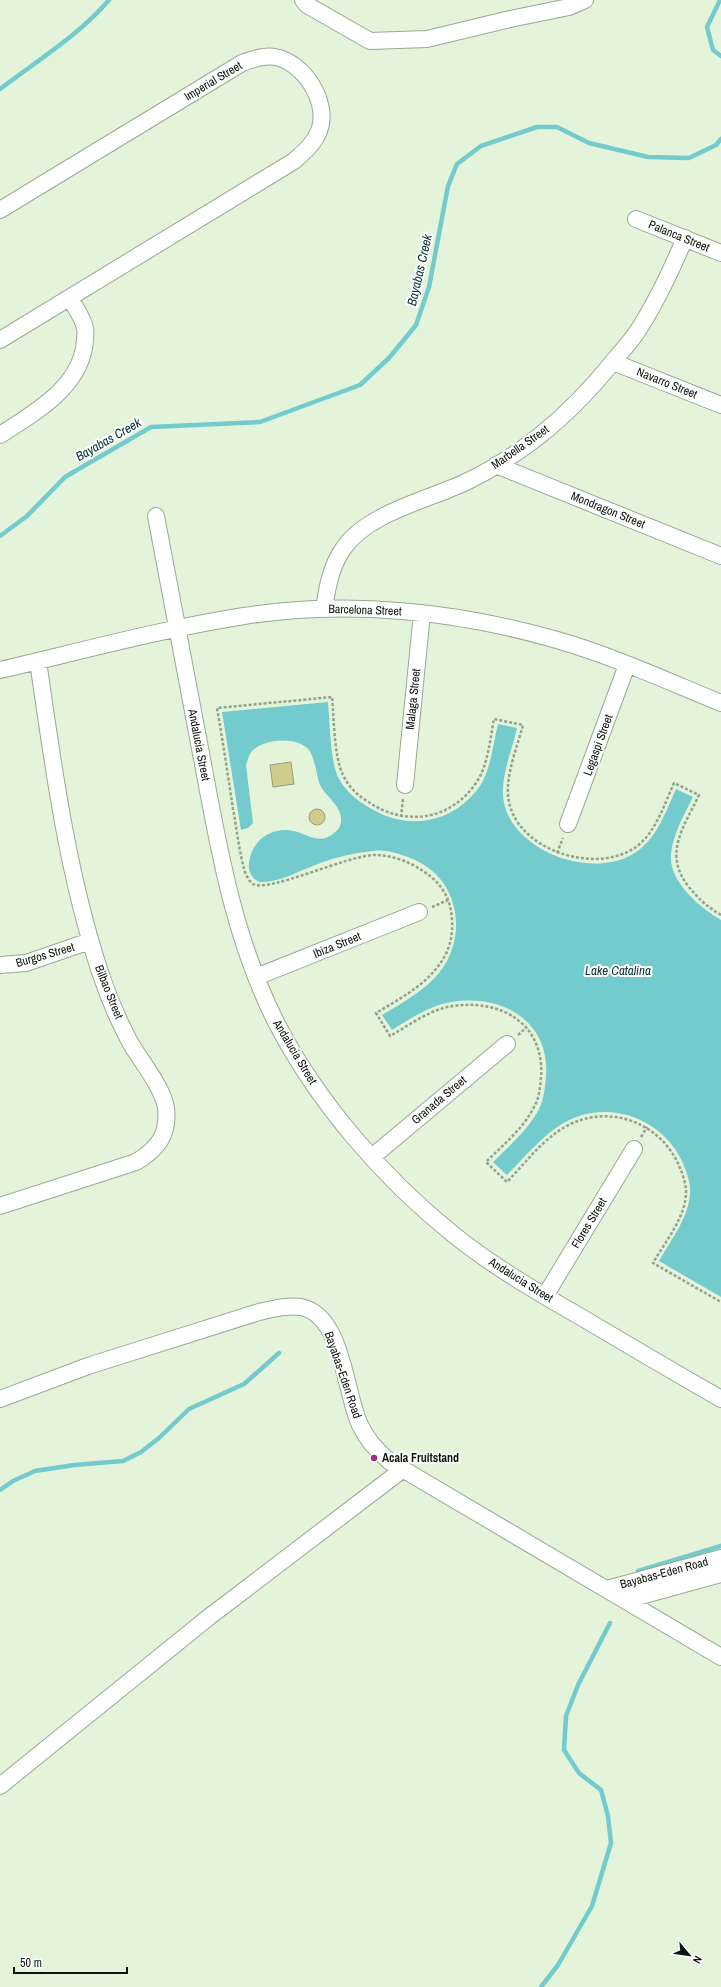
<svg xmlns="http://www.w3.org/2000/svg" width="721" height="1987" font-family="'Archivo Narrow',sans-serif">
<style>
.water{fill:#74cbcd}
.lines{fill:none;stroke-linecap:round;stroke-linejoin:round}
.stream{stroke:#74cbcd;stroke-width:4.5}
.building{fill:#d0cc8b;stroke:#9b997f}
.minor-casing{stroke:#99a992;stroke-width:18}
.path{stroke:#94a18d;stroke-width:2.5;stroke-dasharray:3 2;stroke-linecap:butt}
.minor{stroke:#fff;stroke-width:16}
.poi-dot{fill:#a42c82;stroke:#fff;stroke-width:1.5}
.labels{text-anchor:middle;stroke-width:4;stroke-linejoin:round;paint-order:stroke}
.street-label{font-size:12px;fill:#0e140b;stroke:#fff}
.poi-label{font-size:12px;font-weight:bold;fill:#0e140b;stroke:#fff;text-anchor:start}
.water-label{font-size:13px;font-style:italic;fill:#033031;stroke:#fff}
</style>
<rect width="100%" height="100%" fill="#e3f4db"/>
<path class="water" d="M 328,702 C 330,723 330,759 338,777 C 344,789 354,798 365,805 C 405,832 452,825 480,786 C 491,769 493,744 498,724 L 517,728 C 512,751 499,779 504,803 C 515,854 598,882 639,850 C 658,835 666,811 676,789 L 693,797 C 684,815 673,834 671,854 C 668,881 700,908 721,920 L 721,1297 L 659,1261 C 671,1240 689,1217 690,1193 C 691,1184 687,1174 684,1166 C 668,1124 619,1101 576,1117 C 548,1128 528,1154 507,1175 L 493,1162 C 509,1146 528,1130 539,1109 C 544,1099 545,1087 546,1076 C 550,1021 502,994 452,1002 C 430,1005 410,1019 392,1030 L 382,1015 C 402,1003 424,991 439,973 C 468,937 460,880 415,860 C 403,855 386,849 373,851 C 350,853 329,859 308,868 C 295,873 278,882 263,882 C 259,882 254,880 252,876 C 247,870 249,860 251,854 C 257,836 276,827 294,831 C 309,835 320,845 334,833 C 338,830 340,827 341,822 C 343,807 326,797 320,785 C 318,780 317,774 316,769 C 314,762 313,756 309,750 C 297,736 266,739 253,750 C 249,754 248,760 246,765 L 253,823 L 248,828 L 241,830 L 222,712 Z"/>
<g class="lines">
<path class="stream" d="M 720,0 L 707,27 L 713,50 L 721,56
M 0,89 C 37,61 79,35 109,0
M 0,536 L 27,516 L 65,477 L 151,427 L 260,422 L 360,385 L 389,358 L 416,325 L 429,287 L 448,186 L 457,164 L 481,146 L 537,127 L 557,127 L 589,143 L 648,157 L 689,158 L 716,145 L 721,139
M 0,1490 L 13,1481 L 35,1471 L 74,1465 L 123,1461 L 141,1452 L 159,1438 L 189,1409 L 244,1384 L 279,1353
M 638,1571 L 721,1546
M 541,1987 L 558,1965 L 592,1906 L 611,1843 L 608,1816 L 601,1790 L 579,1773 L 564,1750 L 566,1716 L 578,1685 L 610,1623"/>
</g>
<path class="building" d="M 291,762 L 294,784 L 273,787 L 270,765 Z
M309 817a8 8 0 1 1 16 0a8 8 0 1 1-16 0Z"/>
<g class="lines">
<defs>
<path id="minor" d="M 303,0 L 307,5 L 370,41 L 427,39 L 510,19 L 569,7 L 585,0
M 0,210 L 242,63 C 252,59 264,55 275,57 C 304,62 330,103 319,131 C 314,144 304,152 294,161 L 0,340
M 636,219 L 721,253
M 613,362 L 721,405
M 0,435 C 35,412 82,387 85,340 C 85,337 86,332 85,328 C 83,318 75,307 70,298
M 496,465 L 721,556
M 156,516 C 172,599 187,681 203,764 C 219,851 235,941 276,1022 C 317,1102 384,1179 454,1235 C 494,1267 537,1292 581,1317 C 628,1345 674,1372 721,1399
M 324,609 C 327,588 331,566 343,549 C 367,513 428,500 466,482 C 491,470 516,454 538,437 C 567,414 593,387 616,358 C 623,350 631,341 637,332 C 656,303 671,271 685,238
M 0,670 C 81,651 162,629 244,616 C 348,600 457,611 557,640 C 613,656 667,681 721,703
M 405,785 L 422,613
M 568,824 L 627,665
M 0,965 L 26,963 L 90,941
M 256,977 L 419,912
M 372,1157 L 507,1044
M 0,1206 L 136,1162 C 158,1149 169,1134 166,1108 C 163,1088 141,1061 131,1044 C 119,1022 108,996 100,972 C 67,872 53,765 38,661
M 545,1296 L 634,1149
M 0,1399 L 88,1366 L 259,1312 C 273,1309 286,1305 301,1307 C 343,1315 345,1394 360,1425 C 367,1440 377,1451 389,1461 L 721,1657
M 607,1589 L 721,1558
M 626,1600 L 721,1574
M 0,1786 L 209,1617 L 402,1470"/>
</defs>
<use href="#minor" class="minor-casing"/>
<path class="path" d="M 401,817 L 403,799
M 557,853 L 563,838
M 432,907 L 448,900
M 721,915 C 707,907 698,898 688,886 C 663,853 684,827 699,795 L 674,783 C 664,805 656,832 636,847 C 596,875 519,851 509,802 C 504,778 517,748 523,725 L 494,719 C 490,739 488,766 476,783 C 450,821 404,827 367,801 C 357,795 348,786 343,775 C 334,757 334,718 332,697 L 217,708 C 223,742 228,776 233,809 C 237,830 239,852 245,872 C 247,877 249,881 253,884 C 268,893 348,855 375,855 C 392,855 410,862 423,871 C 436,879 446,891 450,906 C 454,924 453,943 443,959 C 428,984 401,998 376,1013 L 390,1036 C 410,1025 430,1009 453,1006 C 502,999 545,1024 541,1078 C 540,1088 539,1099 534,1107 C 523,1129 503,1145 486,1162 L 507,1182 C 528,1160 549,1131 578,1121 C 620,1106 664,1128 680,1168 C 683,1175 686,1184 686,1192 C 686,1217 665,1242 653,1263 L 721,1302
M 518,1035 L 527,1027
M 641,1137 L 647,1127"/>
<use href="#minor" class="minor"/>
</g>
<circle class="poi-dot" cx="374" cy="1458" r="4"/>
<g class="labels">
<g class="street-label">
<text transform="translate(213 81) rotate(-31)" y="4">Imperial Street</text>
<text transform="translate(679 236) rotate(22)" y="4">Palanca Street</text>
<text transform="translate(667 383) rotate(22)" y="4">Navarro Street</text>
<text transform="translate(520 447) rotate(-35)" y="4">Marbella Street</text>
<text transform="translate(608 510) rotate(22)" y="4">Mondragon Street</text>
<text transform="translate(365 610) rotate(2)" y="4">Barcelona Street</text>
<text transform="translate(413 699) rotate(-84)" y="4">Malaga Street</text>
<text transform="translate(199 745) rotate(79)" y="4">Andalucia Street</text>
<text transform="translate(598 745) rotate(-70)" y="4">Legaspi Street</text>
<text transform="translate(337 945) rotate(-22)" y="4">Ibiza Street</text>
<text transform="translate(45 955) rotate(-16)" y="4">Burgos Street</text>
<text transform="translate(109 992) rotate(68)" y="4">Bilbao Street</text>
<text transform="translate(295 1052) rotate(59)" y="4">Andalucia Street</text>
<text transform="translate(439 1100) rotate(-40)" y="4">Granada Street</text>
<text transform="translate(589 1223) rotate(-59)" y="4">Flores Street</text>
<text transform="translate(521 1280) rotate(32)" y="4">Andalucia Street</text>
<text transform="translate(343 1375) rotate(71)" y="4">Bayabas-Eden Road</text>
<text transform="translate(664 1573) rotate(-15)" y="4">Bayabas-Eden Road</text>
</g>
<g class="poi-label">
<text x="382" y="1462">Acala Fruitstand</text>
</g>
<g class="water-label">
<text transform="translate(419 270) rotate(-77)" y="5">Bayabas Creek</text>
<text transform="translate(108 439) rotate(-30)" y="5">Bayabas Creek</text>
<text x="618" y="975">Lake Catalina</text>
</g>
</g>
<g transform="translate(689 1955) rotate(119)" stroke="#ffffff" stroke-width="3" paint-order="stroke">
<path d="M0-3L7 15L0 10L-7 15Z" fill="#0e140b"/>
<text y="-6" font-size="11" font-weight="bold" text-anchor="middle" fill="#0e140b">N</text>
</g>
<path d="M14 1967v6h113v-6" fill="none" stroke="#0e140b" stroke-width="2"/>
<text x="20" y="1967" font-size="12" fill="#0e140b" stroke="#ffffff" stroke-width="3" paint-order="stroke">50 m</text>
</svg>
